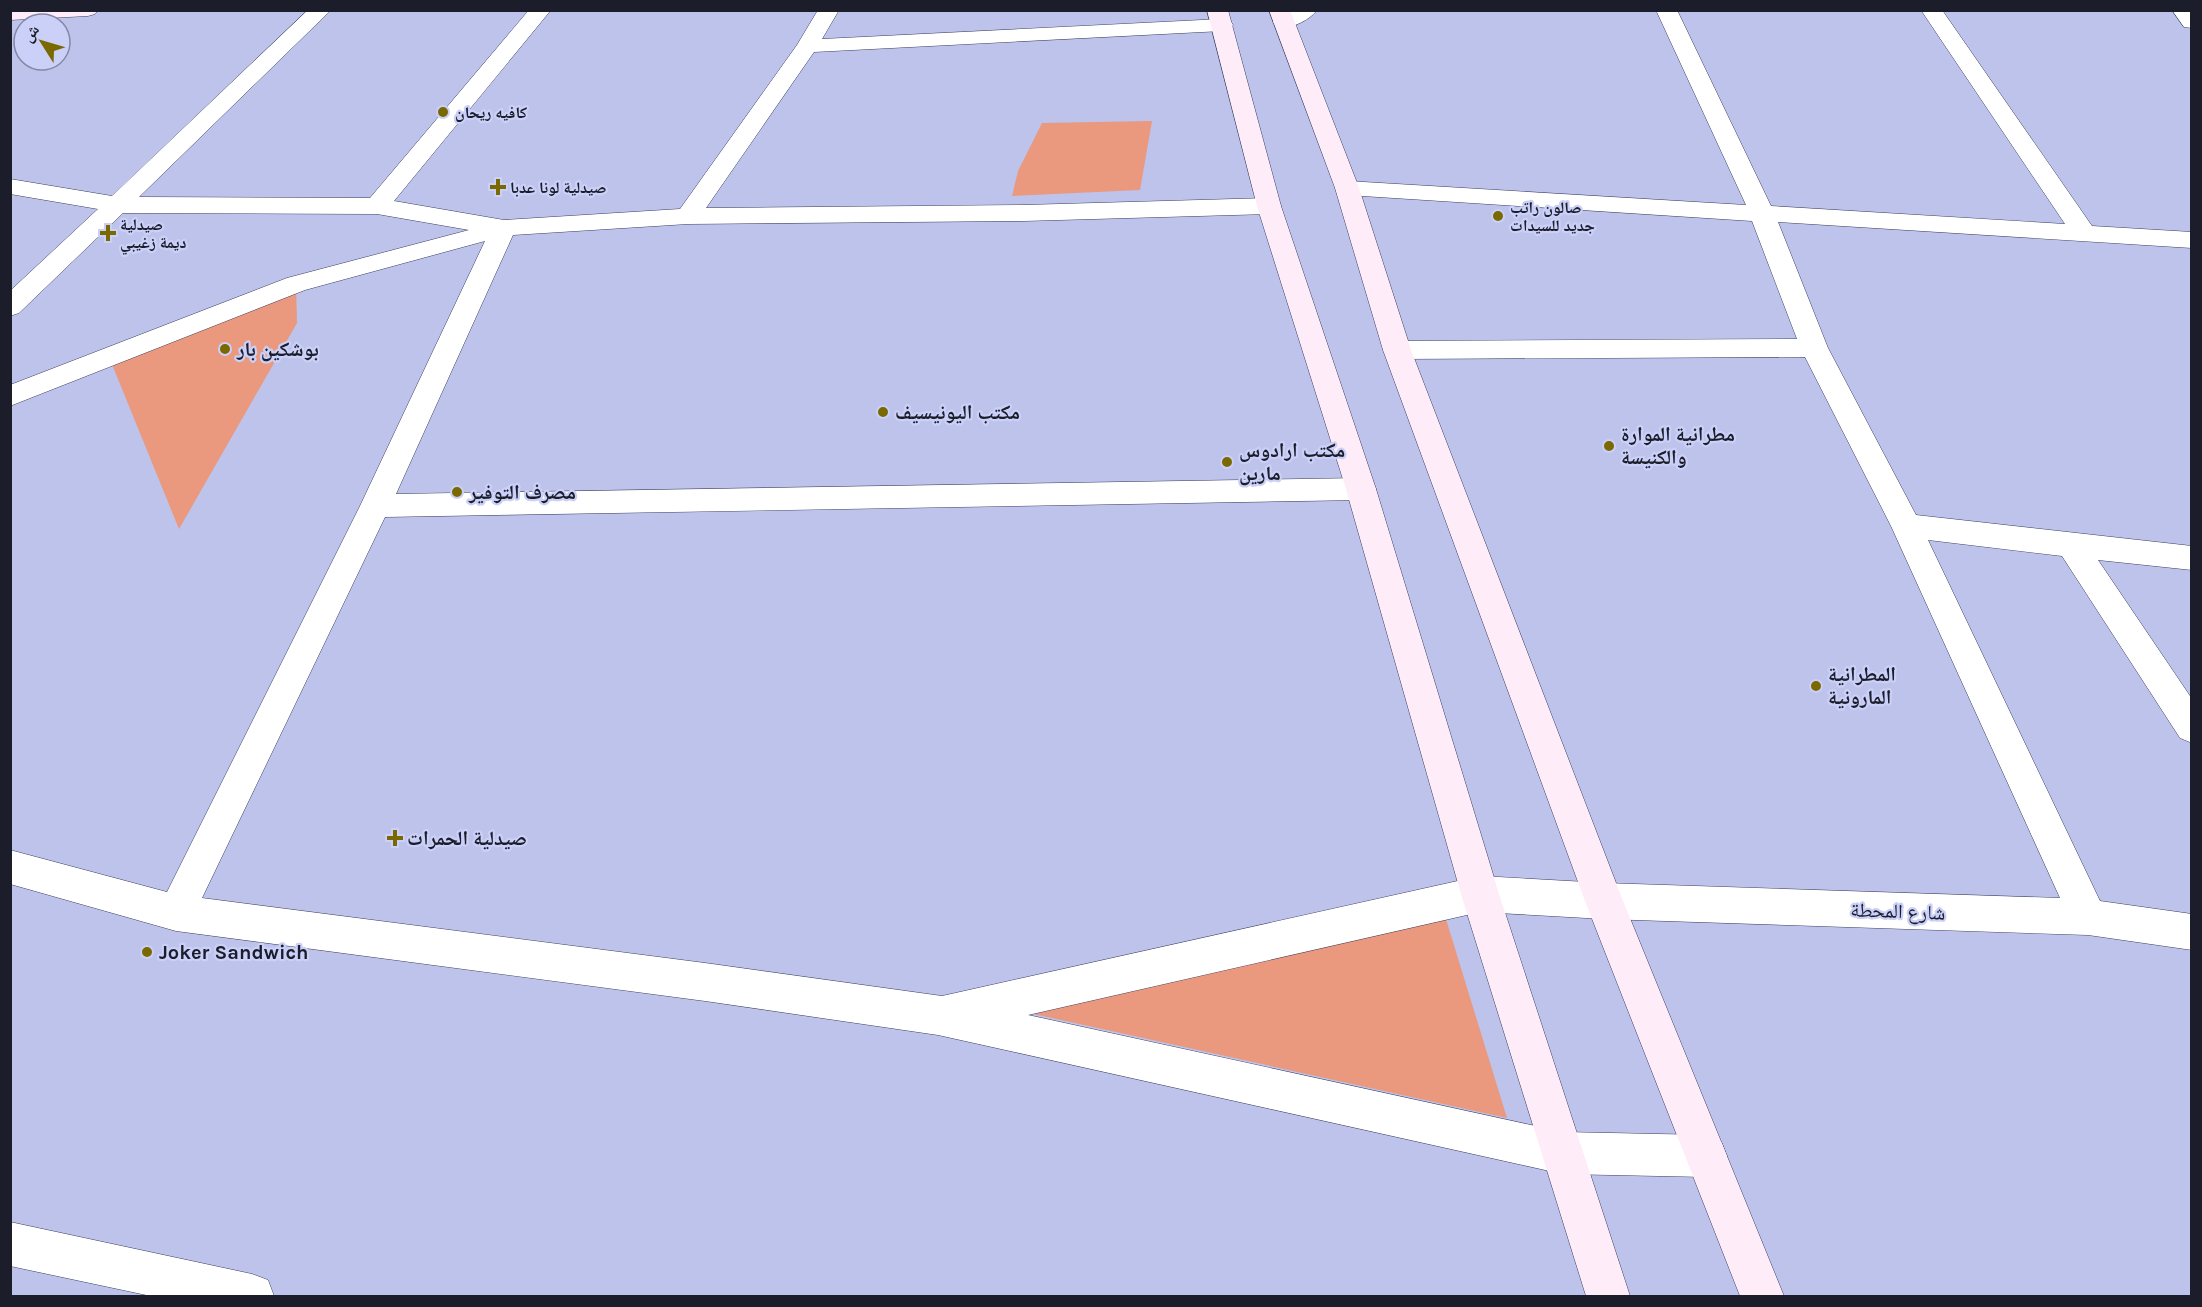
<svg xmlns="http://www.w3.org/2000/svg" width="2202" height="1307" font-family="Karla,'Noto Naskh Arabic',sans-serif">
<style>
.green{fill:#ea987e}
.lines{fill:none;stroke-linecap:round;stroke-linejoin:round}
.minor-casing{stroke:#3b3f5f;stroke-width:1}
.tertiary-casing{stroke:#3b3f5f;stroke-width:1}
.secondary-casing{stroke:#3b3f5f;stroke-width:1}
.minor{fill:#fff;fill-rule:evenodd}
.tertiary{fill:#fff;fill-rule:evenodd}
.secondary{fill:#feecf9;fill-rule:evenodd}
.poi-dot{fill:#7a6900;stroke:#cad0f7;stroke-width:2}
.labels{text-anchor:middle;stroke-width:4.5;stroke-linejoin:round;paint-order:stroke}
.far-poi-label{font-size:16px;font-weight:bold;fill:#1b1d2b;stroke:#cad0f7;text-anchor:start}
.poi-label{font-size:20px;font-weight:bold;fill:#1b1d2b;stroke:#cad0f7;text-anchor:start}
.street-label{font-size:20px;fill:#1b1d2b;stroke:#cad0f7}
</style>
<rect width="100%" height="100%" fill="#bdc3ea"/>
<path class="green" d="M 1152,121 L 1140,190 L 1012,196 L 1018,171 L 1042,123 Z
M 296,284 L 297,323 L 179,529 L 109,357 Z
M 1445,916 L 1507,1118 L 1020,1011 Z"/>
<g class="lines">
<defs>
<path id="minor" d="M 308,10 L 331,10 L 139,197 L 370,198 L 529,10 L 551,10 L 394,201 L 504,220 L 680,209 L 797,45 L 818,10 L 839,10 L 822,39 L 1222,19 L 1230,20 L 1233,25 L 1230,30 L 1222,31 L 814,52 L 706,208 L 1024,205 L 1269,198 L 1278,201 L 1281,206 L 1278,211 L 1269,214 L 1024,221 L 688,224 L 513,235 L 396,494 L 1361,478 L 1372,481 L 1376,489 L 1372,497 L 1361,500 L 385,517 L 202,898 L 705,963 L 942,996 L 1480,876 L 1604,883 L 2060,898 L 1891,526 L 1805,357 L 1397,359 L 1387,357 L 1383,350 L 1387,343 L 1397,341 L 1797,339 L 1752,221 L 1347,195 L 1338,193 L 1335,188 L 1338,183 L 1347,181 L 1746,205 L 1656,10 L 1677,10 L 1771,206 L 2065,224 L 1921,10 L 1942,10 L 2092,226 L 2192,232 L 2192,248 L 1778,222 L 1828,348 L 1916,515 L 2192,546 L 2192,570 L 2098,560 L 2192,699 L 2192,743 L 2180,738 L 2062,556 L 1928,540 L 2100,901 L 2192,914 L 2192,950 L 2088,935 L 1604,919 L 1480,912 L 1028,1015 L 1563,1132 L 1706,1135 L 1721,1141 L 1727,1156 L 1721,1171 L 1706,1177 L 1563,1174 L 938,1035 L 705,1001 L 176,931 L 10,884 L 10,850 L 167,892 L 360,506 L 485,241 L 305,290 L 10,406 L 10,385 L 287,278 L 469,230 L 377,214 L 123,213 L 19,313 L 10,316 L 10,291 L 98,209 L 10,194 L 10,179 L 112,196 Z
M 2172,10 L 2192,10 L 2192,28 L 2184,27 Z
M 10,1222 L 252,1274 L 268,1280 L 274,1296 L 151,1296 L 10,1266 Z"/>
<path id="tertiary" d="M 1290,10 L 1317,10 C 1309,21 1289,30 1276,27 L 1273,22 L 1276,17 Z"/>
<path id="secondary" d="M 10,10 L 98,10 L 95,14 L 88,16 L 10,20 Z
M 1207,10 L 1228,10 L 1281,206 L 1376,489 L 1499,894 L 1630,1296 L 1586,1296 L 1461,894 L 1346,489 L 1257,206 Z
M 1269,10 L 1290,10 L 1359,188 L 1411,350 L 1623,901 L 1784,1296 L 1740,1296 L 1585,901 L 1383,350 L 1335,188 Z"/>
</defs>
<use href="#minor" class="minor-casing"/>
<use href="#tertiary" class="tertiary-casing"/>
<use href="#secondary" class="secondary-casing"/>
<use href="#minor" class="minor"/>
<use href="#tertiary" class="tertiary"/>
<use href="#secondary" class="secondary"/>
</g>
<g class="poi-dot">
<circle cx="443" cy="112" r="6"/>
<path d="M495 178h6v6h6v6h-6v6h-6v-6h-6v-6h6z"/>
<circle cx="1498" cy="216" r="6"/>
<path d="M105 224h6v6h6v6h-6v6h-6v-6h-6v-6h6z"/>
<circle cx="225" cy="349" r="6"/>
<circle cx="883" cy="412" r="6"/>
<circle cx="1609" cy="446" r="6"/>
<circle cx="1227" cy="462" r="6"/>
<circle cx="457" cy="492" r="6"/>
<circle cx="1816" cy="686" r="6"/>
<path d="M392 829h6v6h6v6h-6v6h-6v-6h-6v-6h6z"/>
<circle cx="147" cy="952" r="6"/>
</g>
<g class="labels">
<g class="far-poi-label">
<text x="455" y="118">كافيه ريحان</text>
<text x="510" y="193">صيدلية لونا عدبا</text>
<text x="1510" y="213">صالون راتب<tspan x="1510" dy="18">جديد للسيدات</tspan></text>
<text x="120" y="230">صيدلية<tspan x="120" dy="18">ديمة زغيبي</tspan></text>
</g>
<g class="poi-label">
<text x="237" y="356">بوشكين بار</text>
<text x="895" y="419">مكتب اليونيسيف</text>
<text x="1621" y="441">مطرانية الموارة<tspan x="1621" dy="23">والكنيسة</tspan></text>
<text x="1239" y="457">مكتب ارادوس<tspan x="1239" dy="23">مارين</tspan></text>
<text x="469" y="499">مصرف التوفير</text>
<text x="1828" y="681">المطرانية<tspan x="1828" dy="23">المارونية</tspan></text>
<text x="407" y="845">صيدلية الحمرات</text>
<text x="159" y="959">Joker Sandwich</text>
</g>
<g class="street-label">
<text transform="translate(1898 911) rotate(2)" y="7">شارع المحطة</text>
</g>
</g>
<rect width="2202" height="1307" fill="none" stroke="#1b1d2b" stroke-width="24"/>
<g transform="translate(42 42) rotate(307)"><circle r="28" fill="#cad0f7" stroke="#8488a5" stroke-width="1.5"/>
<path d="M0-4.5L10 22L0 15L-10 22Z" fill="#7a6900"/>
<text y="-9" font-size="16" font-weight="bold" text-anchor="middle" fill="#1b1d2b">ش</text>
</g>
</svg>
